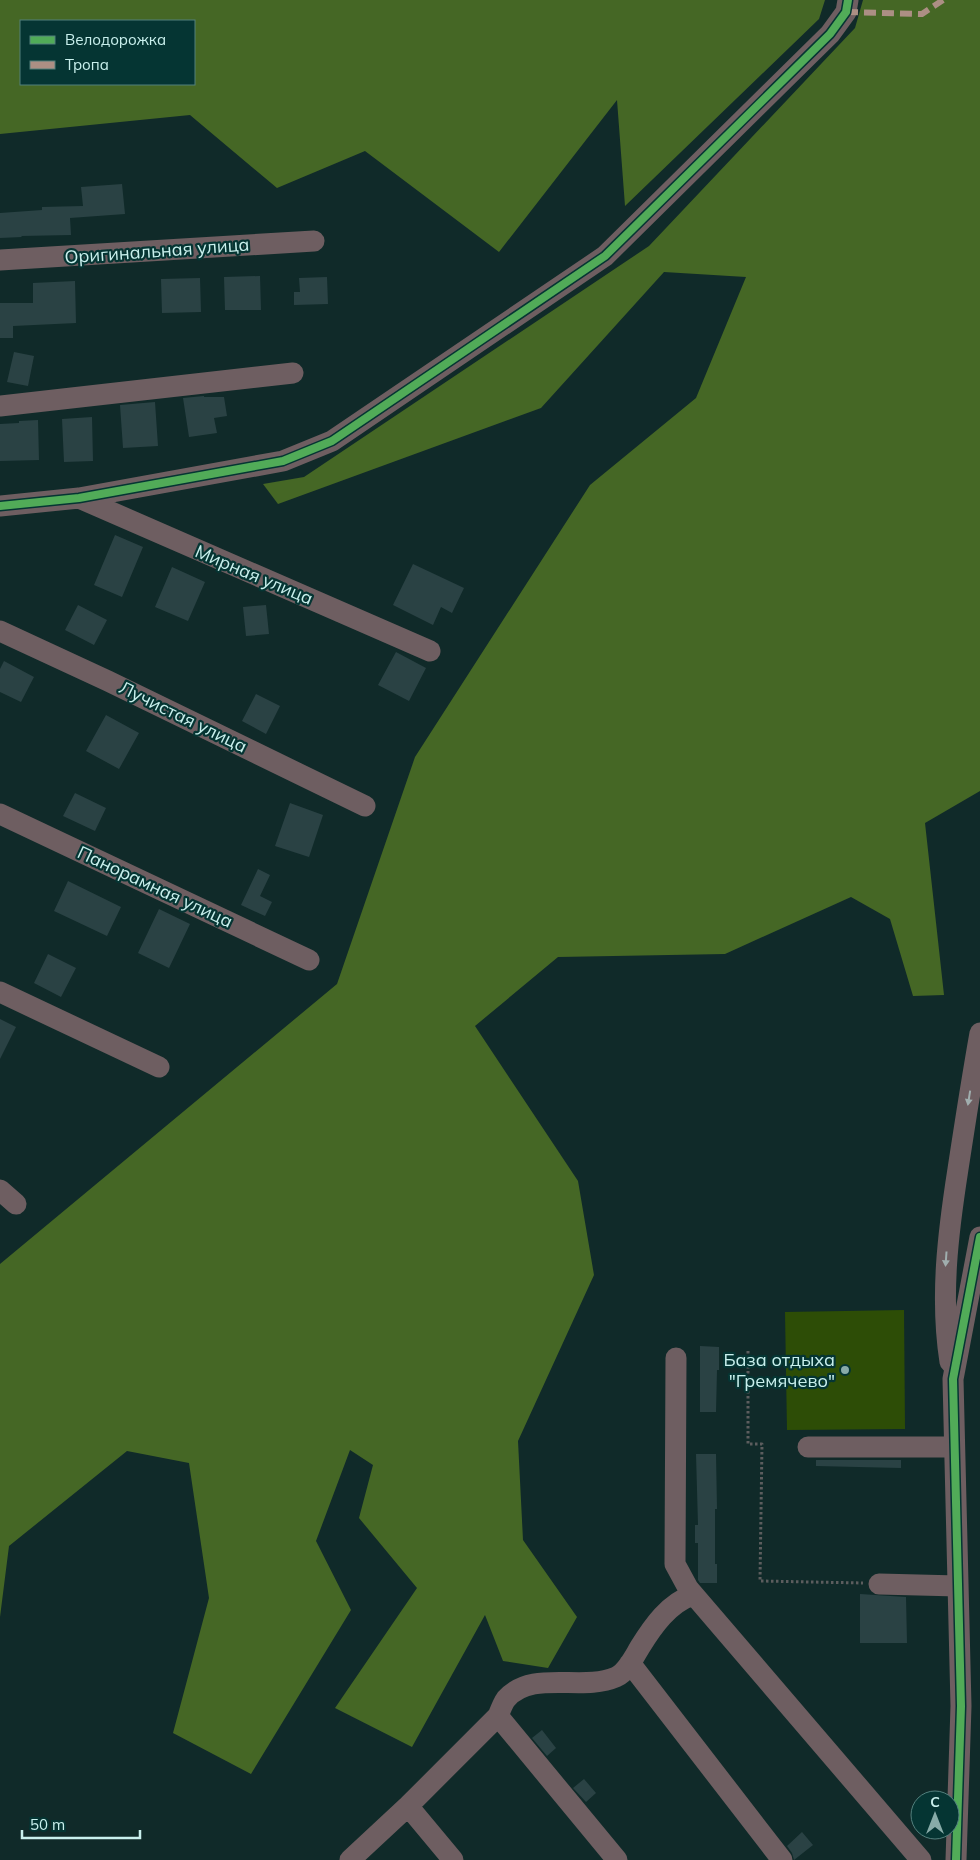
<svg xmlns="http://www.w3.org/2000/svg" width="980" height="1860" font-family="Mulish,sans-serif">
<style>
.green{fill:#2d4d06}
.forest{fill:#456725;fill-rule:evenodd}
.building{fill:#2a4244}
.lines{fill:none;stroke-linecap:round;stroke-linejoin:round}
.path{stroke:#5c5d5e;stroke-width:3;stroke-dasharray:2.5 2.5;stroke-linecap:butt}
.minor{stroke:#6e5e61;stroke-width:21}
.quiet{stroke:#ac8f84;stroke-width:6;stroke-dasharray:12 6;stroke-linecap:butt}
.cycleway-casing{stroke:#053533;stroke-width:11}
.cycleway{stroke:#51ab58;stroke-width:8}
.oneway{fill:#a0aeae}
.poi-dot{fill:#88aba8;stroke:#053533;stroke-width:2}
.labels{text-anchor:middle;stroke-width:4.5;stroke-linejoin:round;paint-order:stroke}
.street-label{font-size:18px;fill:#c9f0ed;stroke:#053533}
.poi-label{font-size:18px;fill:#c9f0ed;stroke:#053533;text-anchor:end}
</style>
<rect width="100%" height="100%" fill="#102a29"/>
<path class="green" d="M 904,1310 L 905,1429 L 787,1430 L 785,1312 Z"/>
<path class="forest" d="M 0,0 L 825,0 L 819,19 L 625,206 L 617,100 L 499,252 L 365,151 L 277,188 L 190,115 L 0,134 ZM 21,21 L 194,21 L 194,84 L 21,84 Z
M 863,0 L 980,0 L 980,791 L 925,823 L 944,995 L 913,996 L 890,919 L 851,897 L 725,954 L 558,957 L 475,1026 L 578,1181 L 594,1275 L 518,1441 L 523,1540 L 577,1617 L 548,1668 L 503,1661 L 485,1615 L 412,1747 L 335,1708 L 417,1588 L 359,1518 L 373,1465 L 350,1450 L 316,1541 L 351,1610 L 251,1774 L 173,1733 L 209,1598 L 189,1463 L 127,1451 L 9,1546 L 0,1617 L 0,1264 L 337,984 L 415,757 L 590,485 L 696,398 L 746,277 L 664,272 L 541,408 L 278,504 L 263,484 L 304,477 L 649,246 L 855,28 Z"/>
<path class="building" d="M 122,184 L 125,214 L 70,218 L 71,235 L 21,236 L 22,237 L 0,238 L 0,213 L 42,210 L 42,207 L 83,206 L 81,187 Z
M 260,276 L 261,310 L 225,310 L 224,277 Z
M 327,277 L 328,304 L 294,305 L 294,292 L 300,292 L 299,278 Z
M 200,278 L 201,312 L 162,313 L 161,279 Z
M 75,281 L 76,323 L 13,326 L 13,338 L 0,338 L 0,303 L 33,303 L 33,283 Z
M 14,352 L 34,356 L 28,386 L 7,382 Z
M 204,396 L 204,397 L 224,397 L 227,416 L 214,418 L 217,433 L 189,437 L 183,398 Z
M 155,402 L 158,446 L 123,448 L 120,405 Z
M 92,417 L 93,461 L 64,462 L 62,419 Z
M 38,420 L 39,460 L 0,461 L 0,424 L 19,423 L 19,421 Z
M 115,535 L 143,547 L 122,597 L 94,585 Z
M 413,564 L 464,588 L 452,613 L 441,607 L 433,625 L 393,605 Z
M 172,567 L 205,582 L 188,621 L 155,607 Z
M 78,605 L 107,620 L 94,645 L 65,630 Z
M 266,605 L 269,634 L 246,636 L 243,607 Z
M 396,652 L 426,668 L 409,701 L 378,685 Z
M 4,661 L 34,677 L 21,702 L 0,692 L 0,669 Z
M 256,694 L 280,706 L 266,734 L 242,721 Z
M 106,715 L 139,733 L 119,769 L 86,751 Z
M 75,793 L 106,808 L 95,831 L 63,816 Z
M 290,803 L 323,815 L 309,857 L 275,846 Z
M 258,869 L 270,875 L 260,896 L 272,902 L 265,916 L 241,905 Z
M 68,881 L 121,907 L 107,936 L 54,911 Z
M 159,909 L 190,924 L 169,968 L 138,953 Z
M 48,954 L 76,968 L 61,997 L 34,983 Z
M 0,1019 L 16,1027 L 0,1059 Z
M 700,1346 L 719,1347 L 719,1370 L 717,1370 L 716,1412 L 700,1412 Z
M 696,1454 L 716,1454 L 717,1509 L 715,1509 L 715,1564 L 717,1564 L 717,1583 L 700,1583 L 698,1580 L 698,1543 L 695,1543 L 695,1525 L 698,1525 Z
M 816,1460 L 901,1460 L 901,1468 L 816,1466 Z
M 860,1594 L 906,1597 L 907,1643 L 860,1643 Z
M 542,1730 L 556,1748 L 547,1756 L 532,1738 Z
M 584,1779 L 596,1793 L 586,1802 L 573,1788 Z
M 802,1832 L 813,1845 L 794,1860 L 792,1853 L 787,1846 Z"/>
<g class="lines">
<path class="path" d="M 748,1351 L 748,1444 L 762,1444 L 760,1581 L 863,1583"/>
<path class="minor" d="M 0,260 L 314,241
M 0,406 L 293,373
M 79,498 L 430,651
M 0,506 L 79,498 L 283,461 L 332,441 L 605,256 L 830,34 L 846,12 L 848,0
M 0,631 L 108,681 L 365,806
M 0,814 L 309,960
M 0,992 L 159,1067
M 0,1190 L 16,1204
M 676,1358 L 675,1564 L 688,1588 L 921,1860
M 950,1362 C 940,1297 948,1233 958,1169 C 965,1123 972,1078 980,1033
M 808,1447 L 953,1447
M 879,1584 L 958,1586
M 630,1663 L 782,1860
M 498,1716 L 617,1860
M 408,1806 L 453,1860
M 350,1860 L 408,1806 L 498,1716 C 500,1711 503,1703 506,1699 C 532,1669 582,1692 616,1677 C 627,1672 634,1657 640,1647 C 653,1626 669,1603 693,1595
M 956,1860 L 961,1706 L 953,1379 L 980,1237"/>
<path class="quiet" d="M 846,12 L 922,14 L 943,0"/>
<defs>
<path id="cycleway" d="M 0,506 L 79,498 L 283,461 L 332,441 L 605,256 L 830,34 L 846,12 L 848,0
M 956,1860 L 961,1706 L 953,1379 L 980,1237"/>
</defs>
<use href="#cycleway" class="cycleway-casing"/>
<use href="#cycleway" class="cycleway"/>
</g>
<defs><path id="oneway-solid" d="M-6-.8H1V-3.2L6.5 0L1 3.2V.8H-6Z" transform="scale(1.25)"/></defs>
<g class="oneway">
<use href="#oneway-solid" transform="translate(969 1098) rotate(99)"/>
<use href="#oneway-solid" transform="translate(946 1259) rotate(94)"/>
</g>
<circle class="poi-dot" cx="845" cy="1370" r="5"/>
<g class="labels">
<g class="street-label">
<text transform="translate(157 251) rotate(-4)" y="6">Оригинальная улица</text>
<text transform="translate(254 575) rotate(23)" y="6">Мирная улица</text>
<text transform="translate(183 717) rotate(26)" y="6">Лучистая улица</text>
<text transform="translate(155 887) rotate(25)" y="6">Панорамная улица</text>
</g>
<g class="poi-label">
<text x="835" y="1366">База отдыха<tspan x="835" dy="21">"Гремячево"</tspan></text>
</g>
</g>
<rect x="20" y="20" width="175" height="65" fill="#053533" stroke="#53807d"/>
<rect x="30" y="36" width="25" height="8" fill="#51ab58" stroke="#53807d"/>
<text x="65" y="45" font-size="15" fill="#c9f0ed">Велодорожка</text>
<rect x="30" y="61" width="25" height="8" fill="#ac8f84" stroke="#53807d"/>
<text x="65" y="70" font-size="15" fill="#c9f0ed">Тропа</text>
<g transform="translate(935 1815)"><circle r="24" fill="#053533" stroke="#53807d"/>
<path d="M0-4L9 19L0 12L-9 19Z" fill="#88aba8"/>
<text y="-8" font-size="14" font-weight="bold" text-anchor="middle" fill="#c9f0ed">С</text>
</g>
<path d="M22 1830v8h118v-8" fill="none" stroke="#c9f0ed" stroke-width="2.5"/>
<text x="30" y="1830" font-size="15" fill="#c9f0ed" stroke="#053533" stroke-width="4" paint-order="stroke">50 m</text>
</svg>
